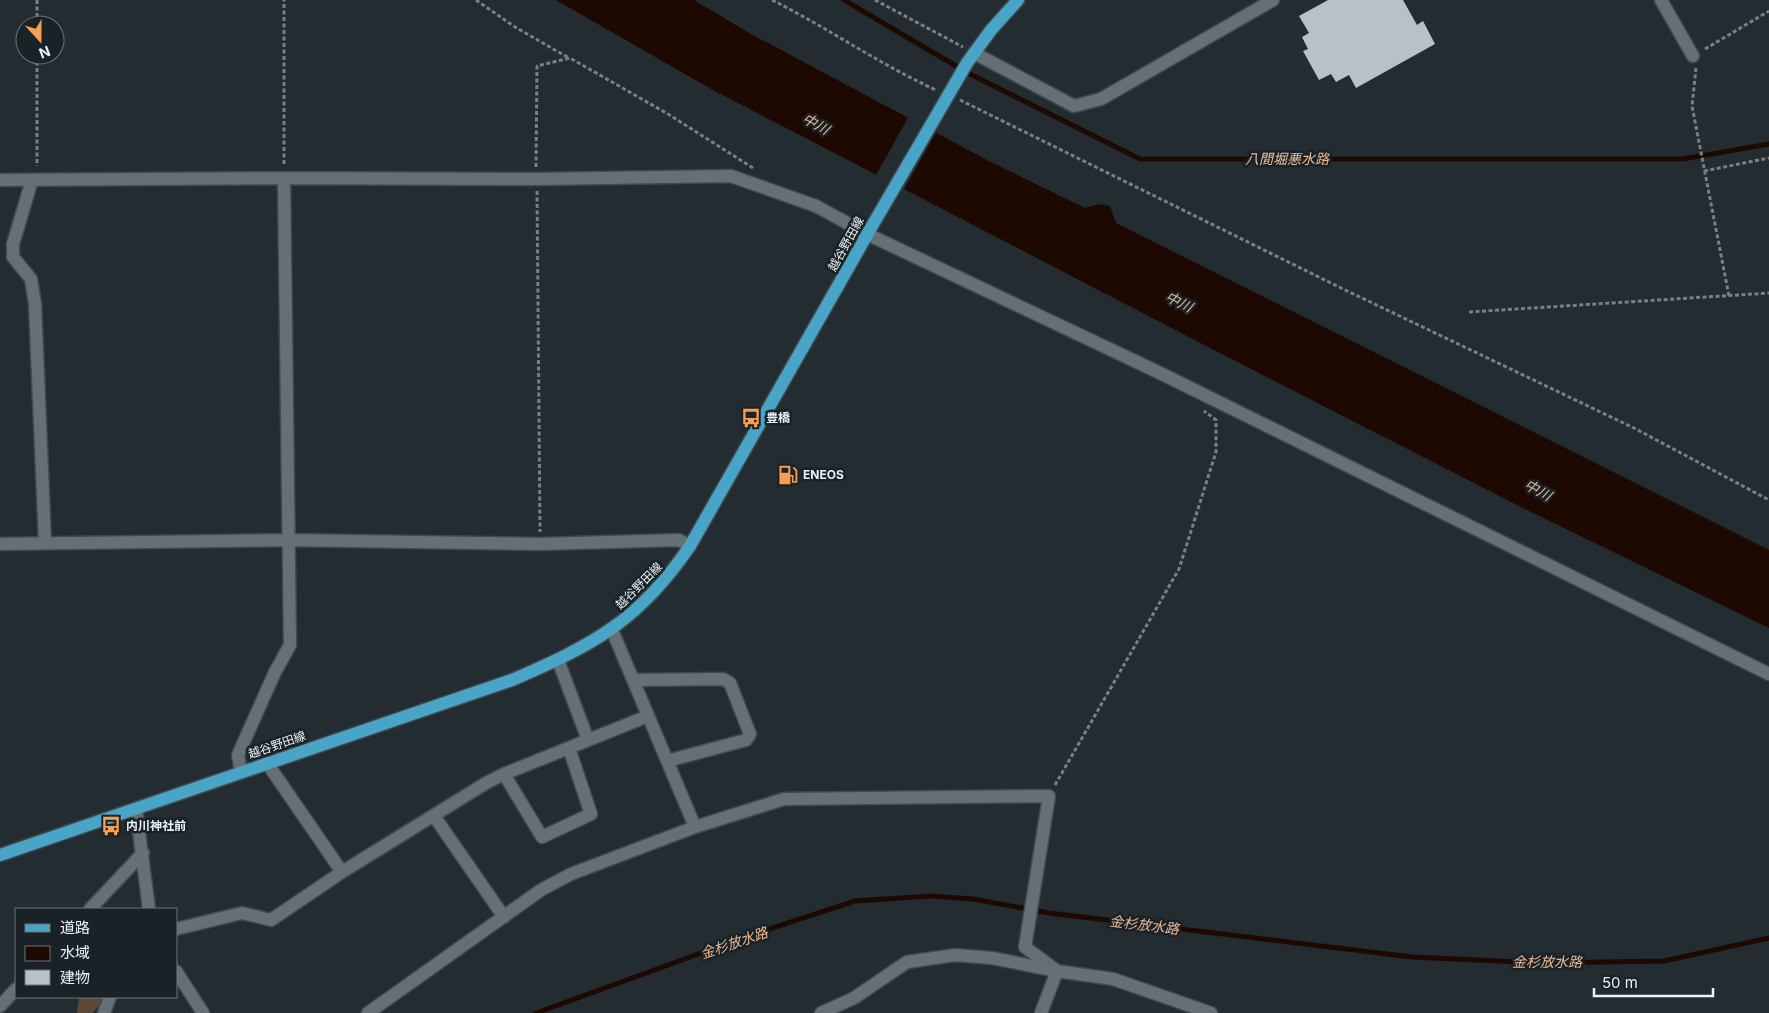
<svg xmlns="http://www.w3.org/2000/svg" width="1769" height="1013" font-family="Inter,'Noto Sans JP',sans-serif">
<style>
.green{fill:#5c4738}
.water{fill:#1e0900}
.pier{fill:#232c31}
.lines{fill:none;stroke-linecap:round;stroke-linejoin:round}
.stream{stroke:#1e0900;stroke-width:5}
.building{fill:#b6c2c8}
.street-casing{stroke:#42494e;stroke-width:15}
.primary-casing{stroke:#42494e;stroke-width:15}
.path{stroke:#788084;stroke-width:3;stroke-dasharray:4 2.5;stroke-linecap:butt}
.street{stroke:#657076;stroke-width:12}
.primary{stroke:#49a5c7;stroke-width:12}
.primary-bridge-casing{stroke:#42494e;stroke-width:15;stroke-linecap:butt}
.primary-bridge{stroke:#49a5c7;stroke-width:12}
.labels{text-anchor:middle;stroke-width:5;stroke-linejoin:round;paint-order:stroke}
.street-label{font-size:12px;fill:#ebf1f4;stroke:#192227}
.poi-label{font-size:12px;font-weight:bold;fill:#ebf1f4;stroke:#192227;text-anchor:start}
.water-label{font-size:14px;font-style:italic;fill:#ebb994;stroke:#192227}
</style>
<rect width="100%" height="100%" fill="#232c31"/>
<path class="green" d="M 79,997 L 103,997 L 99,1006 L 92,1013 L 77,1013 Z"/>
<path class="water" d="M 556,0 L 694,0 L 751,34 L 987,160 L 1085,208 L 1100,204 L 1110,206 L 1116,223 L 1769,550 L 1769,628 L 1517,505 L 1214,350 L 711,89 Z"/>
<path class="pier" d="M 909,116 L 937,131 L 903,191 L 875,177 Z"/>
<g class="lines">
<path class="stream" d="M 844,0 L 968,73 L 1140,159 L 1683,159 L 1769,144
M 536,1013 L 745,937 L 855,901 L 931,896 L 973,899 L 1049,913 L 1412,957 L 1541,963 L 1664,961 L 1769,938"/>
</g>
<path class="building" d="M 1328,0 L 1403,0 L 1417,25 L 1423,21 L 1435,44 L 1356,88 L 1349,75 L 1336,82 L 1331,74 L 1319,80 L 1303,51 L 1308,49 L 1302,37 L 1309,33 L 1299,16 Z"/>
<g class="lines">
<defs>
<path id="street" d="M 1661,0 L 1693,56
M 974,53 L 1074,106 L 1101,99 L 1273,0
M 0,180 L 284,178 L 537,179 L 731,176 L 816,206 L 867,234 L 1160,373 L 1769,674
M 32,180 L 13,244 L 13,257 L 31,279 L 35,304 L 45,543
M 0,544 L 289,540 L 540,544 L 679,540 L 690,546
M 612,630 L 695,827
M 558,660 L 588,740
M 633,680 L 723,679 L 730,683 L 750,734 L 746,740 L 667,761
M 267,763 L 342,872
M 241,772 L 238,755 L 275,672 L 290,645 L 284,178
M 504,774 L 542,837 L 591,814 L 569,748
M 136,809 L 149,909
M 434,816 L 504,917
M 90,909 L 143,853
M 176,929 L 242,913 L 271,920 L 342,872 L 486,783 L 504,774 L 648,716
M 176,971 L 203,1013
M 0,1006 L 16,989
M 104,1013 L 110,997
M 368,1013 L 541,890 L 571,874 L 695,827 L 784,799 L 1049,796 L 1025,947 L 1057,971
M 821,1013 L 854,998 L 907,962 L 955,955 L 992,958 L 1057,971 L 1113,979 L 1211,1013
M 1041,1013 L 1057,971"/>
<path id="primary" d="M 967,63 L 991,30 L 1018,0
M 0,855 L 512,680 C 593,645 639,621 690,546 L 872,226"/>
</defs>
<use href="#street" class="street-casing"/>
<use href="#primary" class="primary-casing"/>
<path class="path" d="M 37,0 L 37,25
M 476,0 L 515,27 L 569,58
M 772,0 C 828,28 879,64 936,90
M 875,0 L 963,47
M 1705,49 L 1769,11
M 37,55 L 37,166
M 1696,68 L 1692,106 L 1729,296
M 960,100 L 1341,288 L 1634,428 L 1769,500
M 284,164 L 284,0
M 536,167 L 537,66 L 570,58 L 668,114 L 753,168
M 1704,171 L 1769,158
M 537,191 L 540,532
M 1469,312 L 1769,293
M 1055,785 L 1179,569 L 1216,452 L 1216,420 L 1204,411"/>
<use href="#street" class="street"/>
<use href="#primary" class="primary"/>
<defs>
<path id="primary-bridge" d="M 872,226 L 967,63"/>
</defs>
<use href="#primary-bridge" class="primary-bridge-casing"/>
<use href="#primary-bridge" class="primary-bridge"/>
</g>
<defs>
<symbol id="bus-bare" viewBox="-9 -9 18 18"><path d="M-5-6H5V4H4V6H2V4H-2V6H-4V4H-5ZM-3.5-4V0h7V-4ZM-3.5 1.2v1.5H-2V1.2ZM2 1.2v1.5H3.5V1.2Z" fill="#fb9e51" stroke="#192227" stroke-width="2.5" paint-order="stroke"/></symbol>
<symbol id="fuel-bare" viewBox="-9 -9 18 18"><path d="M-5.5-6h7V0h2V4h1.3V-2.5L3-4.5l.8-.8L6-3V5H2.5V1h-1V6h-7ZM-4.2-4.7v3.2H.2V-4.7Z" fill="#fb9e51" stroke="#192227" stroke-width="2.5" paint-order="stroke"/></symbol>
</defs>
<g fill-rule="evenodd">
<use href="#bus-bare" x="737" y="404" width="28" height="28"/>
<use href="#fuel-bare" x="774" y="461" width="28" height="28"/>
<use href="#bus-bare" x="97" y="812" width="28" height="28"/>
</g>
<g class="labels">
<g class="street-label">
<text transform="translate(846 244) rotate(-61)" y="4">越谷野田線</text>
<text transform="translate(639 586) rotate(-45)" y="4">越谷野田線</text>
<text transform="translate(277 745) rotate(-19)" y="4">越谷野田線</text>
</g>
<g class="poi-label">
<text x="766" y="422">豊橋</text>
<text x="803" y="479">ENEOS</text>
<text x="126" y="830">内川神社前</text>
</g>
<g class="water-label">
<text transform="translate(816 124) rotate(29)" y="5">中川</text>
<text x="1287" y="164">八間堀悪水路</text>
<text transform="translate(1179 302) rotate(26)" y="5">中川</text>
<text transform="translate(1538 490) rotate(28)" y="5">中川</text>
<text transform="translate(1144 925) rotate(7)" y="5">金杉放水路</text>
<text transform="translate(734 943) rotate(-19)" y="5">金杉放水路</text>
<text x="1547" y="967">金杉放水路</text>
</g>
</g>
<rect x="15" y="908" width="162" height="90" fill="#192227" stroke="#6d7579"/>
<rect x="25" y="924" width="25" height="8" fill="#49a5c7" stroke="#6d7579"/>
<text x="60" y="933" font-size="15" fill="#ebf1f4">道路</text>
<rect x="25" y="946" width="25" height="15" fill="#1e0900" stroke="#6d7579"/>
<text x="60" y="958" font-size="15" fill="#ebf1f4">水域</text>
<rect x="25" y="970" width="25" height="15" fill="#b6c2c8" stroke="#6d7579"/>
<text x="60" y="983" font-size="15" fill="#ebf1f4">建物</text>
<g transform="translate(40 40) rotate(159)"><circle r="24" fill="#192227" stroke="#6d7579"/>
<path d="M0-4L9 19L0 12L-9 19Z" fill="#fb9e51"/>
<text y="-8" font-size="14" font-weight="bold" text-anchor="middle" fill="#ebf1f4">N</text>
</g>
<path d="M1594 988v8h119v-8" fill="none" stroke="#ebf1f4" stroke-width="2.5"/>
<text x="1602" y="988" font-size="15" fill="#ebf1f4" stroke="#192227" stroke-width="4" paint-order="stroke">50 m</text>
</svg>
